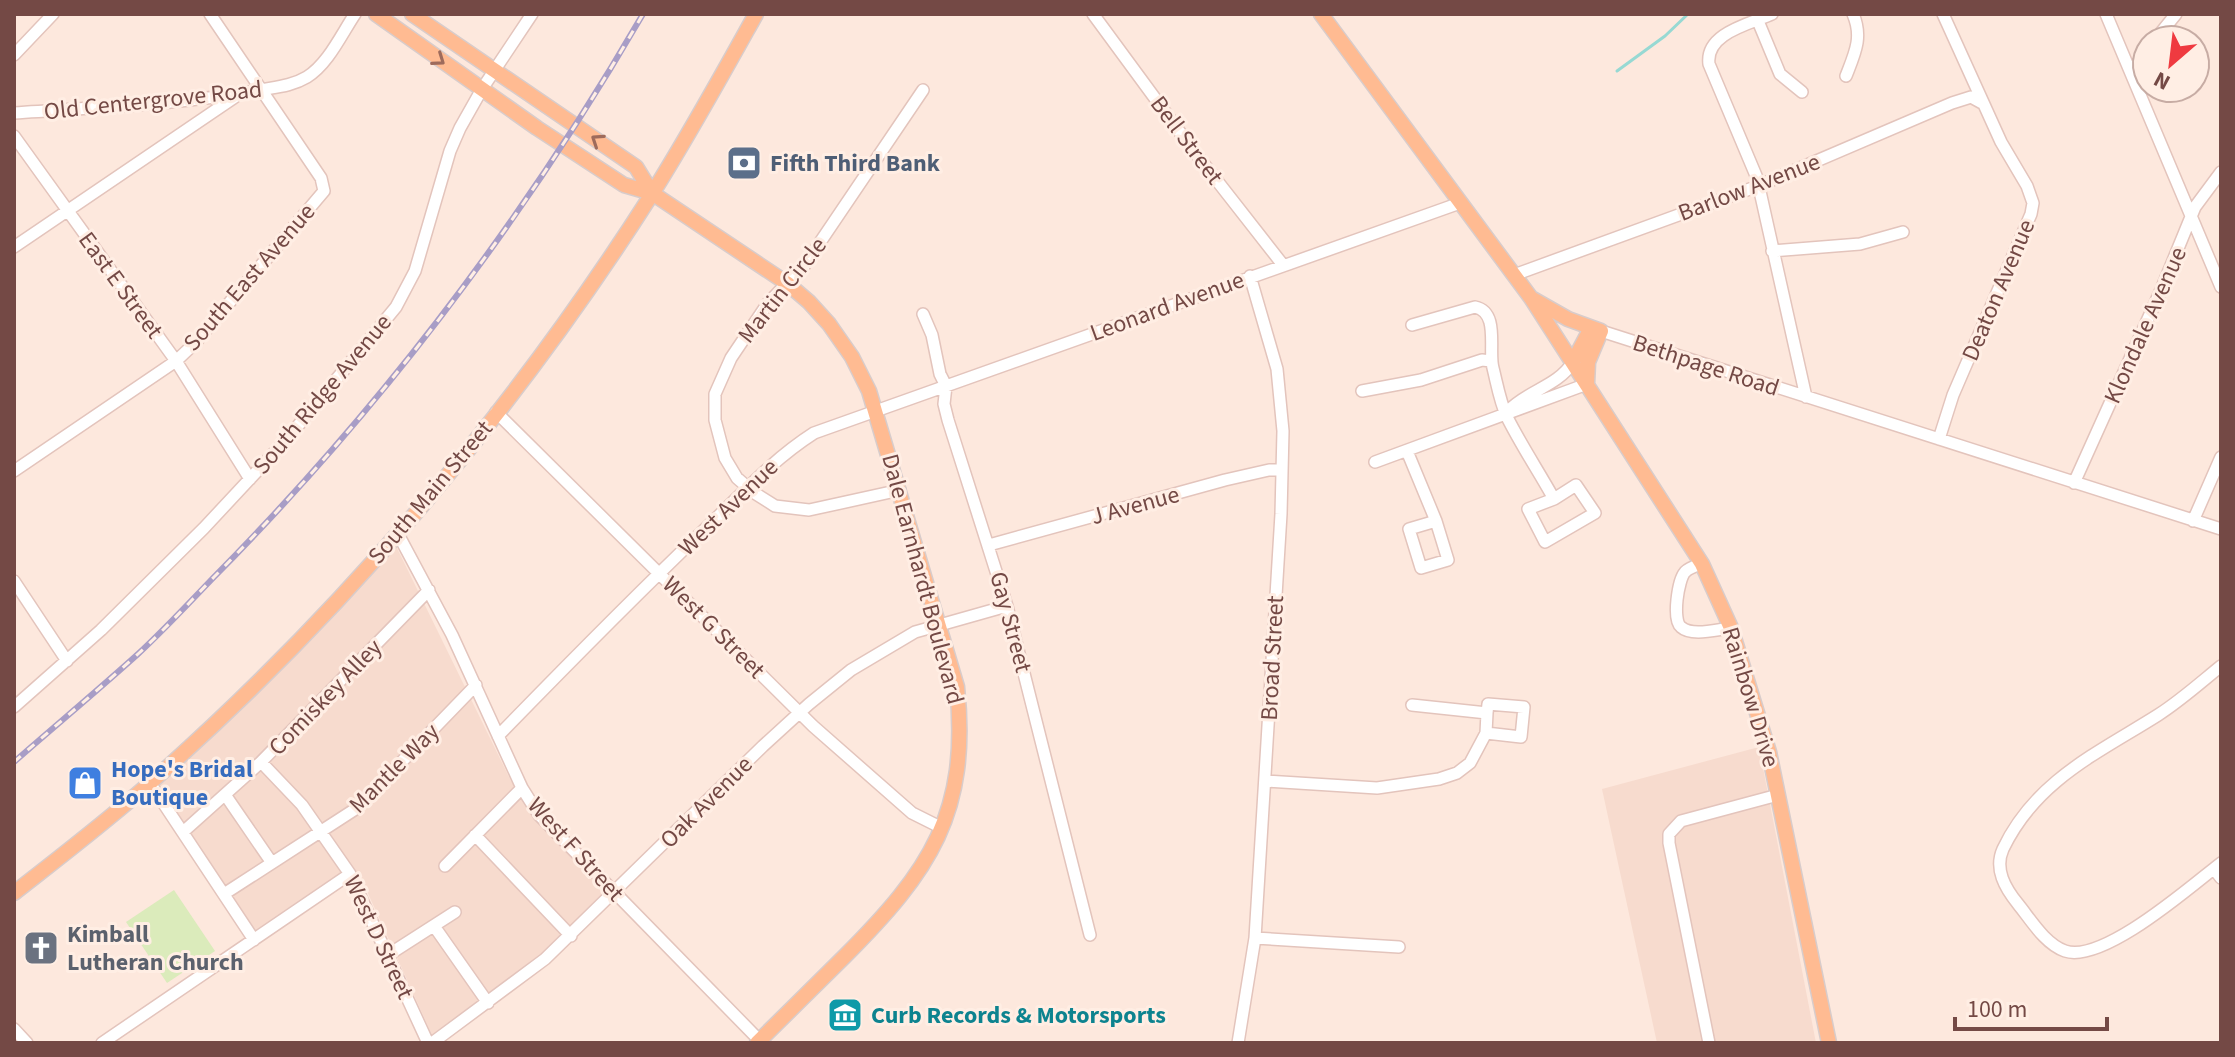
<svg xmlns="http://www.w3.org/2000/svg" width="2235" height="1057" font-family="'Source Sans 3',sans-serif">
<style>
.residential{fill:#f7dbce}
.green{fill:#dbebbb}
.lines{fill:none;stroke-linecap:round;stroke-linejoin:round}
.stream{stroke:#97d9d3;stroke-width:3}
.minor-casing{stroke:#e3c4bc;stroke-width:14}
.major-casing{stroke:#d8cccb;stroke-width:17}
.minor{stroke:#fff;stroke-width:11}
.major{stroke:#ffbb92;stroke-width:14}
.rail-casing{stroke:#a89dc6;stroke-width:6}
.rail{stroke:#ffeee4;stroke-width:3;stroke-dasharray:9;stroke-linecap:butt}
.oneway{stroke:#9e6b5c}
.labels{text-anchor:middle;stroke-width:6;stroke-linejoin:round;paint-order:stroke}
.street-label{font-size:24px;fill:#744945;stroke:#ffeee4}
.service-label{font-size:24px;font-weight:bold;fill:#4e5e75;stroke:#ffeee4;text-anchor:start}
.shop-label{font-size:24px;font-weight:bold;fill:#366cbe;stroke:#ffeee4;text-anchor:start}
.worship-label{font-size:24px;font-weight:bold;fill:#5b616d;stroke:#ffeee4;text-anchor:start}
.culture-label{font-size:24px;font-weight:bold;fill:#0d838f;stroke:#ffeee4;text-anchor:start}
</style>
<rect width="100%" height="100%" fill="#fde8dd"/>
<path class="residential" d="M 395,544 L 511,781 L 534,817 L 606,892 L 536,962 L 494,994 L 432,1035 L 366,889 L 351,868 L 256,931 L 158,785 L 301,650 Z
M 1759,747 L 1816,1043 L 1657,1043 L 1602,789 Z"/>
<path class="green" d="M 174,890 L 215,951 L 167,983 L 126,922 Z"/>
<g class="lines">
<path class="stream" d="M 1617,71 L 1665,36 L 1688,14"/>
<defs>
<path id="minor" d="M 1093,14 L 1193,150 L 1283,265
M 1772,14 C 1750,24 1705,33 1709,64 L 1757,178 L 1806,397
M 2106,14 L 2221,287
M 1760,15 L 1758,21 L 1780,74 L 1802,92
M 2155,40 L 2176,14
M 14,55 L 53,14
M 2131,71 L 2147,51
M 1846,76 C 1855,53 1863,37 1853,14
M 14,113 C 96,107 179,105 260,90 C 276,87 292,86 307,77 C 328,64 341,35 355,14
M 14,136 L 176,361 L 250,479
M 14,247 L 235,97
M 1772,251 L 1860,244 L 1903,232
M 1514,275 L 1758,186 L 1952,103 L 1971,97 L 1982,103
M 923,314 L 932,335 L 940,374 L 946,386 L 944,404 L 948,420 L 1007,606 L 1090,935
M 1412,325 L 1475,307 C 1500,312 1488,351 1493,368 C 1497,384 1500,402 1507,417 C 1521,445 1539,472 1554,499
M 1601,331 L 2221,529
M 1362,391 L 1421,380 L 1482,360 L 1491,361
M 1508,411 C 1528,390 1557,387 1573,362
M 496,412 L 813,726 L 912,813 L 942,828
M 1939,439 L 1953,395 L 2031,214 L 2033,203 L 2027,186 L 2001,142 L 1943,14
M 1407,451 L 1436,521
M 1375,462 L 1587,384
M 14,471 L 176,361 L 196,342 L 324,191 L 321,178 L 210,14
M 2074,483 L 2161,290 L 2195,207 L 2221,172
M 1576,485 L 1595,513 L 1545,542 L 1528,509 L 1554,499 Z
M 900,490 L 809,510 L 775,506 L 753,492 L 737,478 L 725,458 L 715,420 L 715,394 L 731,358 L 768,303 L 804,266 L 923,90
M 1436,521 L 1448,560 L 1421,568 L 1409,529 Z
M 2193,521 L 2221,457
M 398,534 L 452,635 L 522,788 L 539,815 L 762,1043
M 989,545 L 1225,480 L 1269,470 L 1282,470
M 1702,564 C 1696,566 1690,567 1685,572 C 1678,580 1672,620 1681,627 C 1692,637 1718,629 1731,628
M 14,581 L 67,661
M 2221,666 C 2200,683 2180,701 2158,715 C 2098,753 2036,780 2003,849 C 1994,869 2005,888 2018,904 C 2031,920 2045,944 2065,951 C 2103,964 2191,886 2221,863
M 1412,705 L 1487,713 L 1488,704 L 1524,707 L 1521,737 L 1486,733 L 1487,713
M 14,707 L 101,630 L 204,528 L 287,439 L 396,307 L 415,271 L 450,151 L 460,128 L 482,89 L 532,14
M 498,736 C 566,666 634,597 705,529 C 741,495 772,460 814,433 L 1460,203
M 261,762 L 302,805 L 350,874 L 428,1043
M 1265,781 L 1377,788 L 1439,779 L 1457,773 L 1470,763 L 1486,733
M 150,783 L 254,940
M 226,796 L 272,863
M 183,832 L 261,762 L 429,590
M 475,835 L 571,936
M 445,866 L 522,788
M 2214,869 L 2221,878
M 224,894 L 357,808 L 476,685
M 434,926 L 488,1003
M 1255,938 L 1399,947
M 388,955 L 455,912
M 14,1029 L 27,1043
M 102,1043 L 350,874
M 432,1043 L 545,959 L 763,746 L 809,704 L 851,670 L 915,632 L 1007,606
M 1238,1043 L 1255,938 L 1281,514 L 1283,431 L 1277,369 L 1250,276
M 1709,1043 L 1669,843 L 1669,834 L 1681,821 L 1778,795"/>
<path id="major" d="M 376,14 L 537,128 L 624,185 L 652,193 L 788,284 L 809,302 L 829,324 L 852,357 L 869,391 L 957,687 C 970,813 930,871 844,957 C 815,986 786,1014 757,1043
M 412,14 L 636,167 L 652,193
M 1321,14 L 1531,298 L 1568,319 L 1601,331 L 1588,362 L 1587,384
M 1531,298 L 1702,564 L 1731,628 L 1769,752 L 1829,1043
M 1573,362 L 1591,328
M 14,893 C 60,857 106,822 150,783 C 343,613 512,413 650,197 C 688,137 722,75 756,14"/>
</defs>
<use href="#minor" class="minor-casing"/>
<use href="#major" class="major-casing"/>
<use href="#minor" class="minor"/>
<use href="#major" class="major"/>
<defs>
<path id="rail" d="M 14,762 C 55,726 97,691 138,654 C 164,630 189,603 214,577 C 382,407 523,221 643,14"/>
</defs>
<use href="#rail" class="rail-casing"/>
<use href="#rail" class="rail"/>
</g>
<defs><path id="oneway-chevron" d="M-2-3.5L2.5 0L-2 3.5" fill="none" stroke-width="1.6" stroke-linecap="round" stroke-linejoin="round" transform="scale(2)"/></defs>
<g class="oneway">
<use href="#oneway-chevron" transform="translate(439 60) rotate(35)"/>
<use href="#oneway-chevron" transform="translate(597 140) rotate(-146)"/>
</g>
<defs>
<symbol id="bank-square" viewBox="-11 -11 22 22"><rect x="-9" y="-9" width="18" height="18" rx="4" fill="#5c6f8a" stroke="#ffeee4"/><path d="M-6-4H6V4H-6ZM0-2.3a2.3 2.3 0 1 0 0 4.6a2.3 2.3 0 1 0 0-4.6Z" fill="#fff"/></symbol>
<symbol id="shop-square" viewBox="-11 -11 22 22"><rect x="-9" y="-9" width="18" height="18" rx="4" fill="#3f7fe0" stroke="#ffeee4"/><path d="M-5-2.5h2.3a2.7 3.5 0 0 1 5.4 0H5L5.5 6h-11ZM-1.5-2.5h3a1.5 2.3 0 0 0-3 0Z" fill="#fff"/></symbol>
<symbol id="church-square" viewBox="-11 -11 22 22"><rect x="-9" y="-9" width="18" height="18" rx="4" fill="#6b7280" stroke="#ffeee4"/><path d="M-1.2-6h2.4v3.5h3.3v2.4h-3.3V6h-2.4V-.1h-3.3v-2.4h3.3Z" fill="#fff"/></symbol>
<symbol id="museum-square" viewBox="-11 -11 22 22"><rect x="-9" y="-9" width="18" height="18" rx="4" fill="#0f9aa8" stroke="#ffeee4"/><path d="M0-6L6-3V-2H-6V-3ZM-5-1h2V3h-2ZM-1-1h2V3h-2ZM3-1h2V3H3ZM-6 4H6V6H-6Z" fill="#fff"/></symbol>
</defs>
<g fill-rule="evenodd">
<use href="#bank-square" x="724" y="143" width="40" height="40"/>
<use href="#shop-square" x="65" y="763" width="40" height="40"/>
<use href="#church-square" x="21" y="928" width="40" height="40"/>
<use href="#museum-square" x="825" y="995" width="40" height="40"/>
</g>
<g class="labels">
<g class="street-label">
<text transform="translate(153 100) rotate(-6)" y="8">Old Centergrove Road</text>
<text transform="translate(1187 140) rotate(53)" y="8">Bell Street</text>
<text transform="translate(1749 187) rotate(-21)" y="8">Barlow Avenue</text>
<text transform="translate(249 277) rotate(-49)" y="8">South East Avenue</text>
<text transform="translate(121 285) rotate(54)" y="8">East E Street</text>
<text transform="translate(782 290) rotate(-52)" y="8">Martin Circle</text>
<text transform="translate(1998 290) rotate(-67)" y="8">Deaton Avenue</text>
<text transform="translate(1167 306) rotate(-20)" y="8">Leonard Avenue</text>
<text transform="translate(2145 325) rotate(-66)" y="8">Klondale Avenue</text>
<text transform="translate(1706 365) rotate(18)" y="8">Bethpage Road</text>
<text transform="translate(322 394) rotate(-50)" y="8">South Ridge Avenue</text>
<text transform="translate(430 492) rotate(-50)" y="8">South Main Street</text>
<text transform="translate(1135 505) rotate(-15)" y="8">J Avenue</text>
<text transform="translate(728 507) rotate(-44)" y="8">West Avenue</text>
<text transform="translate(923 579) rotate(75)" y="8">Dale Earnhardt Boulevard</text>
<text transform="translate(1011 622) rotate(75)" y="8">Gay Street</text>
<text transform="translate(714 627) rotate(45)" y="8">West G Street</text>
<text transform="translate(1272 658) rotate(-87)" y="8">Broad Street</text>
<text transform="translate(325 697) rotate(-46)" y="8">Comiskey Alley</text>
<text transform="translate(1751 697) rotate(73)" y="8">Rainbow Drive</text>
<text transform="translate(394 768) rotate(-45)" y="8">Mantle Way</text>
<text transform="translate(706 802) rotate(-45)" y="8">Oak Avenue</text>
<text transform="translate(576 849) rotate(48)" y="8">West F Street</text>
<text transform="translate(379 937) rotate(65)" y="8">West D Street</text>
</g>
<g class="service-label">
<text x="770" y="171">Fifth Third Bank</text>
</g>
<g class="shop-label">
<text x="111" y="777">Hope's Bridal<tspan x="111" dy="28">Boutique</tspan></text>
</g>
<g class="worship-label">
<text x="67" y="942">Kimball<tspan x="67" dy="28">Lutheran Church</tspan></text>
</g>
<g class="culture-label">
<text x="871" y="1023">Curb Records &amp; Motorsports</text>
</g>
</g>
<rect width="2235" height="1057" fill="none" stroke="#744945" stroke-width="32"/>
<g transform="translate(2171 64) rotate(208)"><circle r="38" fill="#ffeee4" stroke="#c7aca4" stroke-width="2"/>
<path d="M0-6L14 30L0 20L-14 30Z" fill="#ef3a40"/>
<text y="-12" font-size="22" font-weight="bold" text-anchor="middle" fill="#744945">N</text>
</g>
<path d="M1955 1017v12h152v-12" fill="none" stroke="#744945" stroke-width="4"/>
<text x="1967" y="1017" font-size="24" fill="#744945" stroke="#ffeee4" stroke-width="6" paint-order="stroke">100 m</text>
</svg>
